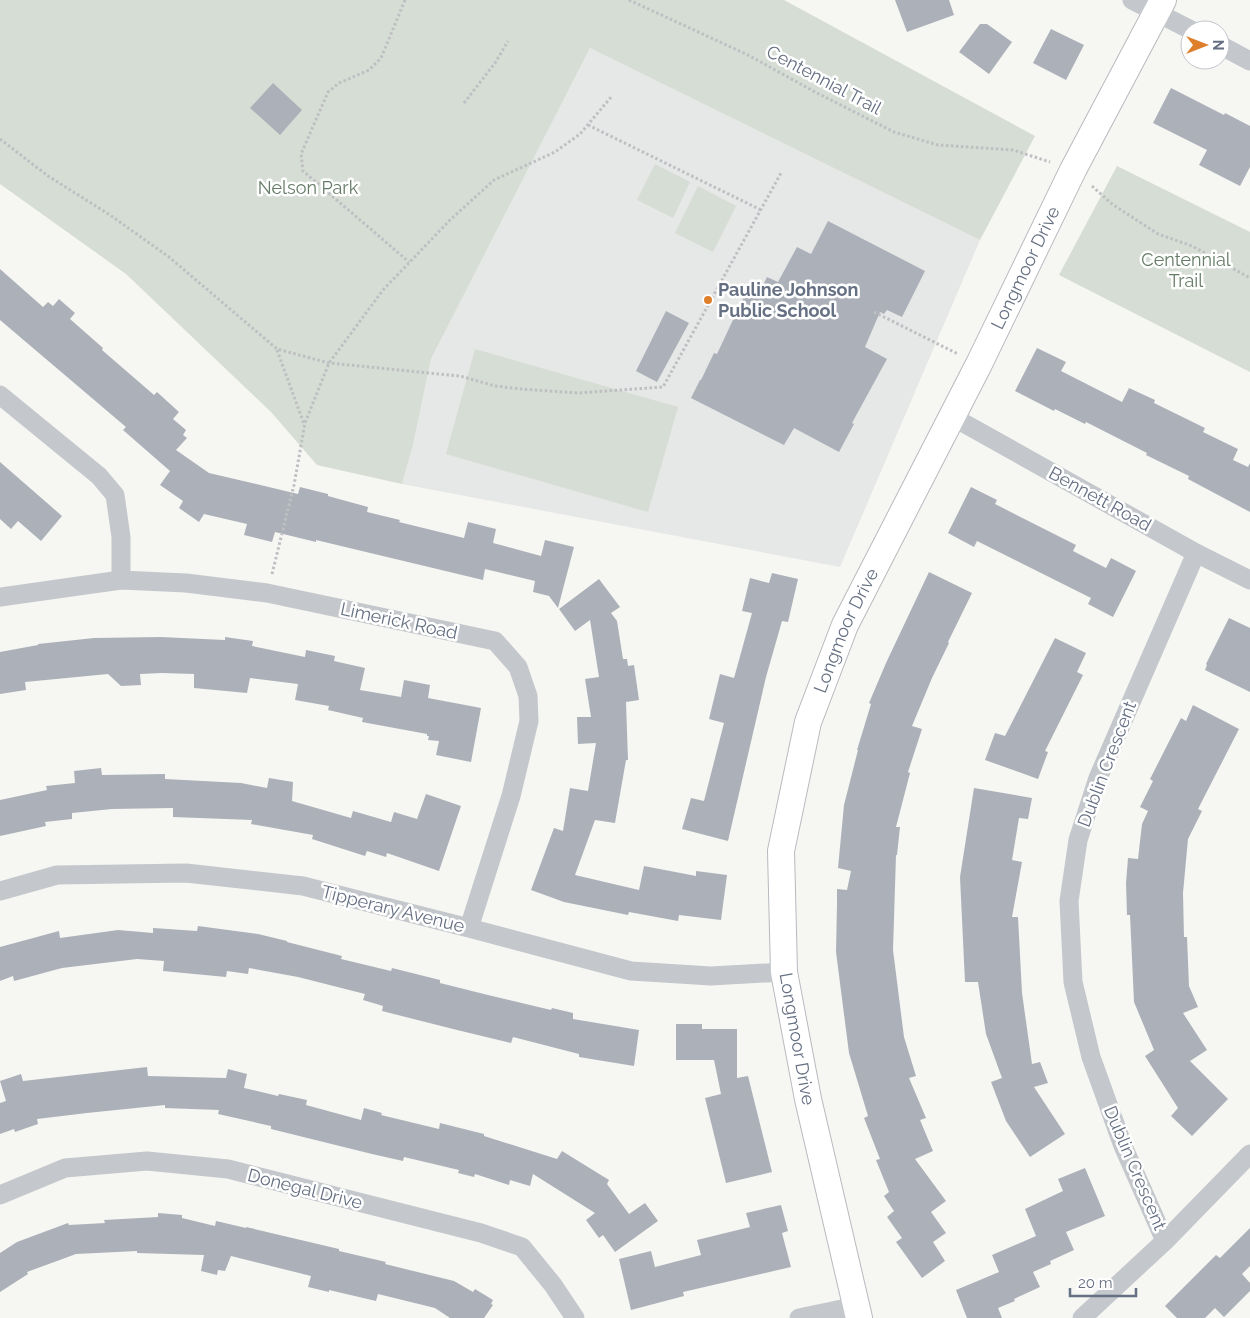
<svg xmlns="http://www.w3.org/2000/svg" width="1250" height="1318" font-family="Raleway,sans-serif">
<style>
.built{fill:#e6e7e7}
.green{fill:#d6ddd4}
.building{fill:#acb1b9}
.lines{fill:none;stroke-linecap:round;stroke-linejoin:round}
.secondary-casing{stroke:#b6babf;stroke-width:28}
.path{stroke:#bebfc2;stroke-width:3;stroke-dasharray:2.5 2.5;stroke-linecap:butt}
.street{stroke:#c4c7cb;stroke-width:19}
.secondary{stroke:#fff;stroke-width:26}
.poi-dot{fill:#de7f2c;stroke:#fff;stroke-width:2}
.labels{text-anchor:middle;stroke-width:5;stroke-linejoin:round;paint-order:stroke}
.street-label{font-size:18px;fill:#667083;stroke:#fff}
.park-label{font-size:18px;fill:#657b66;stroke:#fff}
.poi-label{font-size:18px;font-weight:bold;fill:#667083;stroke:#fff;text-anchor:start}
</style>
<rect width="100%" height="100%" fill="#f6f6f3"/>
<path class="built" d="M 590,48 L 980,240 L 840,567 L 402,484 L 413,445 L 431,359 Z"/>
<path class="green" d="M 0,0 L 784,0 L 1035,136 L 980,240 L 590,48 L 431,359 L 413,445 L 402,484 L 317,465 L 271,412 L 126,274 L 0,184 Z
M 655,164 L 690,182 L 673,218 L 637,200 Z
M 1117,166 L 1250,232 L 1250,372 L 1059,275 Z
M 698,186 L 736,206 L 713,252 L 675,233 Z
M 475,349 L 678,407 L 648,512 L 446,454 Z"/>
<path class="building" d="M 895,0 L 949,0 L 954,15 L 907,32 Z
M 980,24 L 987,24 L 1012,42 L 989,74 L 959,52 Z
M 1051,29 L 1084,45 L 1066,80 L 1033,63 Z
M 273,83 L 302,110 L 280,135 L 250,108 Z
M 1171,88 L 1224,115 L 1225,113 L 1250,126 L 1250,167 L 1240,186 L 1199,165 L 1207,150 L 1153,123 Z
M 828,221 L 925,271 L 902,317 L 887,310 L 884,314 L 880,312 L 865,347 L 887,359 L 852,423 L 854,424 L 839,452 L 794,428 L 784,445 L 691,398 L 700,380 L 701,380 L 714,353 L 717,354 L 748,288 L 759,294 L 767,277 L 778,282 L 797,247 L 811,254 Z
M 0,269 L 43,307 L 48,302 L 53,306 L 59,299 L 75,313 L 70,319 L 103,348 L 102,350 L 154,395 L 157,392 L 179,412 L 173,419 L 186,430 L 183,435 L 187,438 L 176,450 L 209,473 L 298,494 L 300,487 L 328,494 L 328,496 L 368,507 L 367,512 L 400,520 L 399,522 L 464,538 L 468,522 L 496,529 L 493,543 L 541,556 L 545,540 L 574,547 L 558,608 L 549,596 L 533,592 L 535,581 L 485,569 L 483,580 L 316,540 L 316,542 L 275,532 L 272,542 L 244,535 L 247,524 L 204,514 L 199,522 L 179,508 L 183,501 L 160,485 L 170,471 L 123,430 L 126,427 L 0,320 Z
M 666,311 L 689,323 L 657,382 L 636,371 Z
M 1037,348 L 1066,362 L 1061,371 L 1122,402 L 1129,388 L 1155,400 L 1154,403 L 1205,428 L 1203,432 L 1238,449 L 1233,460 L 1248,467 L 1250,463 L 1250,512 L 1188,479 L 1189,476 L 1146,455 L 1147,453 L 1086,422 L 1085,424 L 1055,409 L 1054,411 L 1015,391 Z
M 0,462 L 62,516 L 41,541 L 18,521 L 11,529 L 0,519 Z
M 971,487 L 997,500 L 995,504 L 1076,545 L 1073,551 L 1106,568 L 1111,558 L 1136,571 L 1113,617 L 1088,604 L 1091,598 L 977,541 L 974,547 L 948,533 Z
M 929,572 L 972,593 L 948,642 L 949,643 L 932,678 L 912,726 L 922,729 L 908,772 L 910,773 L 896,827 L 900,827 L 897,855 L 896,855 L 893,950 L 904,1037 L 916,1076 L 909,1078 L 926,1118 L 920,1120 L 933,1151 L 915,1159 L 946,1201 L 931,1212 L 946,1233 L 933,1242 L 945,1261 L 922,1278 L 896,1242 L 902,1238 L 887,1217 L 894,1211 L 884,1196 L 889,1192 L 876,1160 L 880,1159 L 864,1118 L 868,1116 L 849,1053 L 836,952 L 837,904 L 837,889 L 847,890 L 851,871 L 838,868 L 844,805 L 858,750 L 857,750 L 871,704 L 869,703 L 886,663 Z
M 772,573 L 798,579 L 788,622 L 782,621 L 766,677 L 728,841 L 682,829 L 691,798 L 704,801 L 724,723 L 709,719 L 720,674 L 734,678 L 752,613 L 742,611 L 750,578 L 769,583 Z
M 599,579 L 620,607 L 611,613 L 617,621 L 623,659 L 627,659 L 628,666 L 634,665 L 639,700 L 626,702 L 628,760 L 626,760 L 615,823 L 595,820 L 575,875 L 639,890 L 644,866 L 696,876 L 696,871 L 727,875 L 721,920 L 679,915 L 678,921 L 629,912 L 628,915 L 564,902 L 531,890 L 554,828 L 563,831 L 570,788 L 588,791 L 596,743 L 578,744 L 577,717 L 591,717 L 585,679 L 599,677 L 590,620 L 575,631 L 559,609 Z
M 1229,618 L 1250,628 L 1250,692 L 1205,670 L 1207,665 L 1206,664 Z
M 161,637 L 225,640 L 225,637 L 253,641 L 252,646 L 305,657 L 306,650 L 335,656 L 334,661 L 365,668 L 360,690 L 401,697 L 404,680 L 430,685 L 428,698 L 481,708 L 471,762 L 436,755 L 439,741 L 428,740 L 429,736 L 427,736 L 427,734 L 362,722 L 363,718 L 328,710 L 329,706 L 295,700 L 298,684 L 250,678 L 247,693 L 194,688 L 194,674 L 162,673 L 140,674 L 141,685 L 121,686 L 108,674 L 25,682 L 26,690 L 0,694 L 0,652 L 38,645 L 38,644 L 94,638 Z
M 1055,638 L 1086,653 L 1077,672 L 1083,675 L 1045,751 L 1048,752 L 1038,779 L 985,760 L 995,733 L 1005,736 Z
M 1193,705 L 1239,729 L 1198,809 L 1202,811 L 1188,839 L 1183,893 L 1184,937 L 1187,937 L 1189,986 L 1198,1007 L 1183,1013 L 1207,1050 L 1190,1061 L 1228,1099 L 1192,1136 L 1171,1116 L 1178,1108 L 1145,1056 L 1154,1050 L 1134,1002 L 1130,915 L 1127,915 L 1126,883 L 1128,858 L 1138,859 L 1142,824 L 1148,811 L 1140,807 L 1153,781 L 1150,779 L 1181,718 L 1186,721 Z
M 101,768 L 102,775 L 165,774 L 165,779 L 241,783 L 267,788 L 269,778 L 293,782 L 292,801 L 351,818 L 353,811 L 391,822 L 394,812 L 417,819 L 426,794 L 461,806 L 439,871 L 387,853 L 386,857 L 367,851 L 365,856 L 312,839 L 313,835 L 251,824 L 252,820 L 173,817 L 173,808 L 112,809 L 72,813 L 72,819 L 45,822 L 46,826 L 0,836 L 0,800 L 47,790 L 46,786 L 75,783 L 74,771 Z
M 974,788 L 1032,798 L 1028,819 L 1019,818 L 1012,860 L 1022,862 L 1012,917 L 1018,917 L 1022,993 L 1032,1064 L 1040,1062 L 1048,1083 L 1034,1087 L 1065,1134 L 1030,1157 L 1006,1121 L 991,1082 L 1002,1078 L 986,1034 L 978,982 L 965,982 L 960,877 Z
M 198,926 L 258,934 L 287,941 L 287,942 L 342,956 L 341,959 L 391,971 L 392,968 L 440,980 L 440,983 L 488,995 L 551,1010 L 552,1008 L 573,1013 L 573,1019 L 639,1030 L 634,1066 L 579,1057 L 579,1054 L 513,1037 L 511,1043 L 457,1030 L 382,1011 L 383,1006 L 363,1000 L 365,994 L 298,977 L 249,968 L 248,974 L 227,971 L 226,977 L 163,971 L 164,961 L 137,959 L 62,968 L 14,981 L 13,976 L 0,981 L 0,947 L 59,931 L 60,938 L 118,930 L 153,933 L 153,928 L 197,931 Z
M 676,1024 L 702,1024 L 702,1029 L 737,1029 L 737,1078 L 748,1076 L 772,1172 L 726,1183 L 705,1098 L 721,1094 L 714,1060 L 676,1060 Z
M 147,1067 L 148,1076 L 226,1078 L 228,1069 L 247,1074 L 244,1088 L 278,1096 L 279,1094 L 307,1100 L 306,1105 L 361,1120 L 364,1108 L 382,1113 L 381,1115 L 439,1129 L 440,1123 L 484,1134 L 484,1136 L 557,1159 L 562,1151 L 609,1180 L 607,1184 L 629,1214 L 645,1203 L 658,1221 L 615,1252 L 603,1235 L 599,1238 L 586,1220 L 595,1213 L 533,1174 L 530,1186 L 510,1180 L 509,1185 L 475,1174 L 474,1177 L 458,1173 L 459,1170 L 404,1157 L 403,1161 L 372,1154 L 271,1129 L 271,1126 L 218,1114 L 219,1110 L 165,1108 L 165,1105 L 87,1113 L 37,1119 L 38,1124 L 15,1132 L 14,1129 L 0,1134 L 0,1103 L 6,1101 L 0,1081 L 21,1074 L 23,1081 Z
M 1085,1168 L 1105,1216 L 1066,1232 L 1074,1250 L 1050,1261 L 1051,1264 L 1033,1272 L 1040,1287 L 1014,1299 L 1015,1301 L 998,1308 L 1002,1318 L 967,1318 L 956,1290 L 999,1272 L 992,1255 L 1036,1236 L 1025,1209 L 1063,1191 L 1058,1179 Z
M 781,1205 L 788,1231 L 782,1233 L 791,1267 L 683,1292 L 684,1296 L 631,1310 L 619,1259 L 651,1251 L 655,1267 L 701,1255 L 697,1240 L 750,1227 L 746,1213 Z
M 158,1213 L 182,1215 L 182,1218 L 215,1226 L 216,1221 L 246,1228 L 246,1227 L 339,1249 L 339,1251 L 386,1262 L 385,1264 L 454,1281 L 473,1292 L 475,1289 L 493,1300 L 491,1304 L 493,1305 L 484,1318 L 450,1318 L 435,1308 L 378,1294 L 376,1301 L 329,1290 L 329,1292 L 308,1287 L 311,1276 L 231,1256 L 225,1271 L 218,1270 L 217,1275 L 201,1271 L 204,1255 L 137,1253 L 137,1251 L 76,1254 L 27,1272 L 28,1274 L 0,1292 L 0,1253 L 17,1242 L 68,1223 L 69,1225 L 105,1223 L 104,1220 L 158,1217 Z
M 1250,1228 L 1250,1266 L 1242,1274 L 1250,1283 L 1250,1291 L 1224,1317 L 1215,1308 L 1205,1318 L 1177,1318 L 1165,1306 L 1216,1255 L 1220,1258 Z"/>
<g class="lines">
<defs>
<g id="secondary">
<path id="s1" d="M 859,1318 L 808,1099 L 784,972 L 781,851 L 808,722 L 845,625 L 979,364 L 1073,170 L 1163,0"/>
</g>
</defs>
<use href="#secondary" class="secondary-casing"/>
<path class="path" d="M 405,0 L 381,58 L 369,70 L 339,83 L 328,92 L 301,154 L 303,171 L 409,262
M 629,0 L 748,55 L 815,92 L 894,132 L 938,145 L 1013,150 L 1050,162
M 464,103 L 495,63 L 508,41
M 588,125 L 761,210
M 0,139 L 48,176 L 110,215 L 169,257 L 277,349 L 329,363 L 460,376 L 495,386 L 521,389 L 578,393 L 663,387 L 781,173
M 1092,186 L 1112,204 L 1158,234 L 1192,246 L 1250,278
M 874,312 L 958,354
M 277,350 L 304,424
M 272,574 L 294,485 L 305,423 L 329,363 L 383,290 L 450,220 L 494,180 L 555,152 L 580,134 L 612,96"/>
<path class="street" d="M 1132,0 L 1191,30
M 1220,45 L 1250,61
M 0,395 L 99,476 L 115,495 L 121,537 L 121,580
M 951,416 L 1196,553 L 1250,580
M 0,597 L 121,580 L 186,583 L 267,593 L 495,641 L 518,667 L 528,696 L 529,721 L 511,796 L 469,928
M 0,891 L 57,875 L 186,873 L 303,886 L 469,928 L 631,971 L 711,976 L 784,972
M 0,1195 L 65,1168 L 147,1161 L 228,1169 L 481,1233 L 522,1247 L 553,1285 L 575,1318
M 1165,1241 L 1123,1146 L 1091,1057 L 1073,982 L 1069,901 L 1078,840 L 1098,778 L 1196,553
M 799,1318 L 856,1306
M 1082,1318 L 1165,1241 L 1250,1154"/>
<use href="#secondary" class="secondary"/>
</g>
<circle class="poi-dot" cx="708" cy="300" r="5"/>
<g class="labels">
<g class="street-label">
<text transform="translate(824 80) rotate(28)" y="6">Centennial Trail</text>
<text dy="6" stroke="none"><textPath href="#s1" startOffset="1111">Longmoor Drive</textPath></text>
<text transform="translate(1100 499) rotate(29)" y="6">Bennett Road</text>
<text transform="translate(399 621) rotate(12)" y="6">Limerick Road</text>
<text dy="6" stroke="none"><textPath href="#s1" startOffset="706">Longmoor Drive</textPath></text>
<text transform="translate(1107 764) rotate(-69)" y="6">Dublin Crescent</text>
<text transform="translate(393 909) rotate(14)" y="6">Tipperary Avenue</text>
<text transform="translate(797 1039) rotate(80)" y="6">Longmoor Drive</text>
<text transform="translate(1135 1168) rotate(67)" y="6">Dublin Crescent</text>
<text transform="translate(305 1189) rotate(14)" y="6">Donegal Drive</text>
</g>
<g class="park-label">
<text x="308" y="194">Nelson Park</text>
<text x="1186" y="266">Centennial<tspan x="1186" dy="21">Trail</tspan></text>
</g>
<g class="poi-label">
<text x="718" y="296">Pauline Johnson<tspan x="718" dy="21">Public School</tspan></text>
</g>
</g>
<g transform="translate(1205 45) rotate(90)"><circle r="24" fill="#ffffff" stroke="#c2c6cd"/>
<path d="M0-4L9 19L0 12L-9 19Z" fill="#de7f2c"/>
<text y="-8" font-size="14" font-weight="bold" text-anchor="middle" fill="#667083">N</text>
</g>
<path d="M1070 1288v8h66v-8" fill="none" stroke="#667083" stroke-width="2.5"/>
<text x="1078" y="1288" font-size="15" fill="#667083" stroke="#ffffff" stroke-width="4" paint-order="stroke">20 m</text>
</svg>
